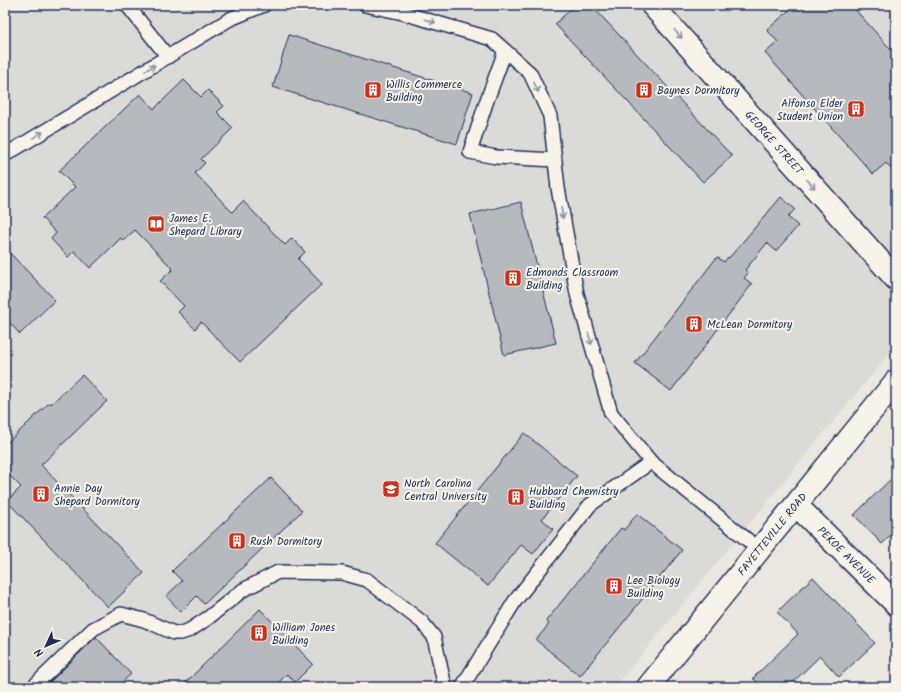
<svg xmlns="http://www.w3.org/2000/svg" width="901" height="692" font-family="Kalam,sans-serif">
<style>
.built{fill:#dadad6}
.building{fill:#b6babf;stroke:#1b2f5e}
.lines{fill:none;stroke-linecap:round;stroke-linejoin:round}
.lane-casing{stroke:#1b2f5e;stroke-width:16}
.street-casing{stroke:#1b2f5e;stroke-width:25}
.secondary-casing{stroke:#1b2f5e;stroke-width:25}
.lane{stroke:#f7f3e8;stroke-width:13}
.street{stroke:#f7f3e8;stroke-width:22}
.secondary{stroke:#f7f3e8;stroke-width:22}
.oneway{stroke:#8991a3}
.labels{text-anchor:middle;stroke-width:4;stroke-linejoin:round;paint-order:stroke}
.poi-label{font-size:11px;fill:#1b2f5e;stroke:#f7f3e8;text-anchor:start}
.street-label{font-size:11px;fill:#1b2f5e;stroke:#f7f3e8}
</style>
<rect width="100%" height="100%" fill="#eae7e0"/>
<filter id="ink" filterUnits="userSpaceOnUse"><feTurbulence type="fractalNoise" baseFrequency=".025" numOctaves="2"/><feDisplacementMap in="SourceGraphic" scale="8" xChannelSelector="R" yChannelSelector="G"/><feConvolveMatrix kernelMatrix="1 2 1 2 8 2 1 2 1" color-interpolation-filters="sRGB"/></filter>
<g filter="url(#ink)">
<path class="built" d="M 5,5 L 896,5 L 896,345 L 615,687 L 5,687 Z"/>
<path class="building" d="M 575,5 L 591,5 L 732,156 L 703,182 L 555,24 Z
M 795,5 L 851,5 L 896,55 L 896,174 L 886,163 L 873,174 L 765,53 L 778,42 L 767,30 Z
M 289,35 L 473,93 L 457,144 L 273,87 Z
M 184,80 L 201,97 L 208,90 L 224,106 L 217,112 L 233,128 L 201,159 L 205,163 L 195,173 L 232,212 L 243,201 L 285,245 L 292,238 L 305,252 L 298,259 L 322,284 L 240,362 L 201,322 L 195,329 L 178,312 L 184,306 L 160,281 L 173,269 L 135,230 L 123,241 L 121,238 L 90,268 L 74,251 L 68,257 L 51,239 L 56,233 L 42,218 L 75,187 L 59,171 L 140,94 L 154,109 Z
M 781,197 L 795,209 L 788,217 L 798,226 L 776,251 L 767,243 L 745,270 L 748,273 L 744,278 L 752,284 L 671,391 L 635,363 L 717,257 L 724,262 L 728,257 L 729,258 Z
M 521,202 L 556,343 L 504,355 L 470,214 Z
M 5,248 L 55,300 L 20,334 L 5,318 Z
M 82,375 L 107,401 L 41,465 L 144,573 L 108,607 L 7,501 L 21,487 L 5,471 L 5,445 L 50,402 L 51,404 Z
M 524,433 L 577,476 L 542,519 L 553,529 L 533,554 L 521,545 L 488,586 L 435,543 Z
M 896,474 L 896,531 L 882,544 L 854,515 Z
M 271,478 L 302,511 L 204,604 L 197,596 L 181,612 L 166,596 L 182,581 L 172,571 Z
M 637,514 L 682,550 L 580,676 L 536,640 L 549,624 L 546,621 L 621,528 L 624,530 Z
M 813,577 L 875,643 L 839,677 L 820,656 L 788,687 L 762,687 L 753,678 L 798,634 L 777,612 Z
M 260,609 L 313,664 L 295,682 L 287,674 L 274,687 L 181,687 Z
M 96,637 L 131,674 L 117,687 L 45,687 Z"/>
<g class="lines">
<defs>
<path id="lane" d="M 127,5 L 168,57
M 365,5 L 403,13 L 492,39 L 530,73 L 550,116 L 558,188 L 577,294 L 611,413 L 651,462 L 760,550
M 505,51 L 486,103 L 470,152 L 496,157 L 555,160
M 5,155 L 230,19 L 264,5
M 33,687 L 93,629 L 121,614 L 144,620 L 174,633 L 181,633 L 190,630 L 208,618 L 243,590 L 278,572 L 342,573 L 367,580 L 422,622 L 434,637 L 445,687
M 462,687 L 515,601 L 590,505 L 651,462"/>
<g id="street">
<path id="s1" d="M 652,5 L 896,279"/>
<path id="s2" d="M 796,505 L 896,604"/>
</g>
<g id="secondary">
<path id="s3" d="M 648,687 L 896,381"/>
</g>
</defs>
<use href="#lane" class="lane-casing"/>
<use href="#street" class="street-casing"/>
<use href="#secondary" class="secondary-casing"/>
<use href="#lane" class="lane"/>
<use href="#street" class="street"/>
<use href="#secondary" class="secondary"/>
</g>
<defs><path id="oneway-shaft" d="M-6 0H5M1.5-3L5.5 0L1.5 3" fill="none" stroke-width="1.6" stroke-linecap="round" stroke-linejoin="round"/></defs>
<g class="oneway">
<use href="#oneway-shaft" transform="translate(430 21) rotate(17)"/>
<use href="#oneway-shaft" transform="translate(678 34) rotate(48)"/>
<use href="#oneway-shaft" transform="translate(150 68) rotate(-31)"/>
<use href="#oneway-shaft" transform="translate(536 87) rotate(65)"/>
<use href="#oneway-shaft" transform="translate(38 135) rotate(-31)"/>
<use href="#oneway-shaft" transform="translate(811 184) rotate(48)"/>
<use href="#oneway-shaft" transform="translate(562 213) rotate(80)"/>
<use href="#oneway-shaft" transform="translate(590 339) rotate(74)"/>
</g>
</g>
<defs>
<symbol id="building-square" viewBox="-11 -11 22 22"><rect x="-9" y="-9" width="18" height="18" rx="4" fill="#c8321e" stroke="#f7f3e8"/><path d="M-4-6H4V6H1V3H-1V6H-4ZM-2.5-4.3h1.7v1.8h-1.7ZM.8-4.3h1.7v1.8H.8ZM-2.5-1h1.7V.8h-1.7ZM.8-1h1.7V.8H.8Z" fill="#fff"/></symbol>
<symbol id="library-square" viewBox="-11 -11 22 22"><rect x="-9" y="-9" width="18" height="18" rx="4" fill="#c8321e" stroke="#f7f3e8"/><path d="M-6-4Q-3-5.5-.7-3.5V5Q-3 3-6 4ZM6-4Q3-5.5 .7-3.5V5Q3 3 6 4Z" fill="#fff"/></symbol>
<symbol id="university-square" viewBox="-11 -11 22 22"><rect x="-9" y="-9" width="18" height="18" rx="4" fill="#c8321e" stroke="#f7f3e8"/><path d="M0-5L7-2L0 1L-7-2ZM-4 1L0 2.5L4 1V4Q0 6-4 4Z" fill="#fff"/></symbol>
</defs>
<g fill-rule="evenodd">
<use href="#building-square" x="363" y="80" width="20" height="20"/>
<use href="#building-square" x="634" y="80" width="20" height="20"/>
<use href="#building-square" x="846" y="99" width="20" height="20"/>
<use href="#library-square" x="146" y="214" width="20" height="20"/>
<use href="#building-square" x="503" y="268" width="20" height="20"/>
<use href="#building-square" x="684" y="314" width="20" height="20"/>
<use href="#university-square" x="381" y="479" width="20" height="20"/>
<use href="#building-square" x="31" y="484" width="20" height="20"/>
<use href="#building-square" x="506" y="487" width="20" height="20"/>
<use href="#building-square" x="227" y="531" width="20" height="20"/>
<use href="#building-square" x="604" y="576" width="20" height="20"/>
<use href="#building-square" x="249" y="623" width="20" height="20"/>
</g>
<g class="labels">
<g class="poi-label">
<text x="386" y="88">Willis Commerce<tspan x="386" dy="13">Building</tspan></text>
<text x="657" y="94">Baynes Dormitory</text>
<text x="843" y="107" text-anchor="end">Alfonso Elder<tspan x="843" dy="13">Student Union</tspan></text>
<text x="169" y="222">James E.<tspan x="169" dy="13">Shepard Library</tspan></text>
<text x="526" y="276">Edmonds Classroom<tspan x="526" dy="13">Building</tspan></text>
<text x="707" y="328">McLean Dormitory</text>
<text x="404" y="487">North Carolina<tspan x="404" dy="13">Central University</tspan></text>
<text x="54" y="492">Annie Day<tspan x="54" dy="13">Shepard Dormitory</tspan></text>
<text x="529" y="495">Hubbard Chemistry<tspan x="529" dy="13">Building</tspan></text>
<text x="250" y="545">Rush Dormitory</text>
<text x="627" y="584">Lee Biology<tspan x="627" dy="13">Building</tspan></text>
<text x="272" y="631">William Jones<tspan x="272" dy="13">Building</tspan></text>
</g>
<g class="street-label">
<text dy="4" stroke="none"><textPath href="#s1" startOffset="184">GEORGE STREET</textPath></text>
<text dy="4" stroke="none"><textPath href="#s3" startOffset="197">FAYETTEVILLE ROAD</textPath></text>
<text dy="4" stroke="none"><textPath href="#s2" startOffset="71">PEKOE AVENUE</textPath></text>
</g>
</g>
<rect width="901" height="692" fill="none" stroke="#f7f3e8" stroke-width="20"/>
<rect x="10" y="10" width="881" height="672" fill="none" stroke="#1b2f5e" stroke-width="1.5" filter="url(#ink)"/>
<g transform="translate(46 646) rotate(226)" stroke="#f7f3e8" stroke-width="3" paint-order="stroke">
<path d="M0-3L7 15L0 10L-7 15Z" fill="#1b2f5e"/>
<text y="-6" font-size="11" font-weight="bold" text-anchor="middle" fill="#1b2f5e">N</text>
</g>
</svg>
